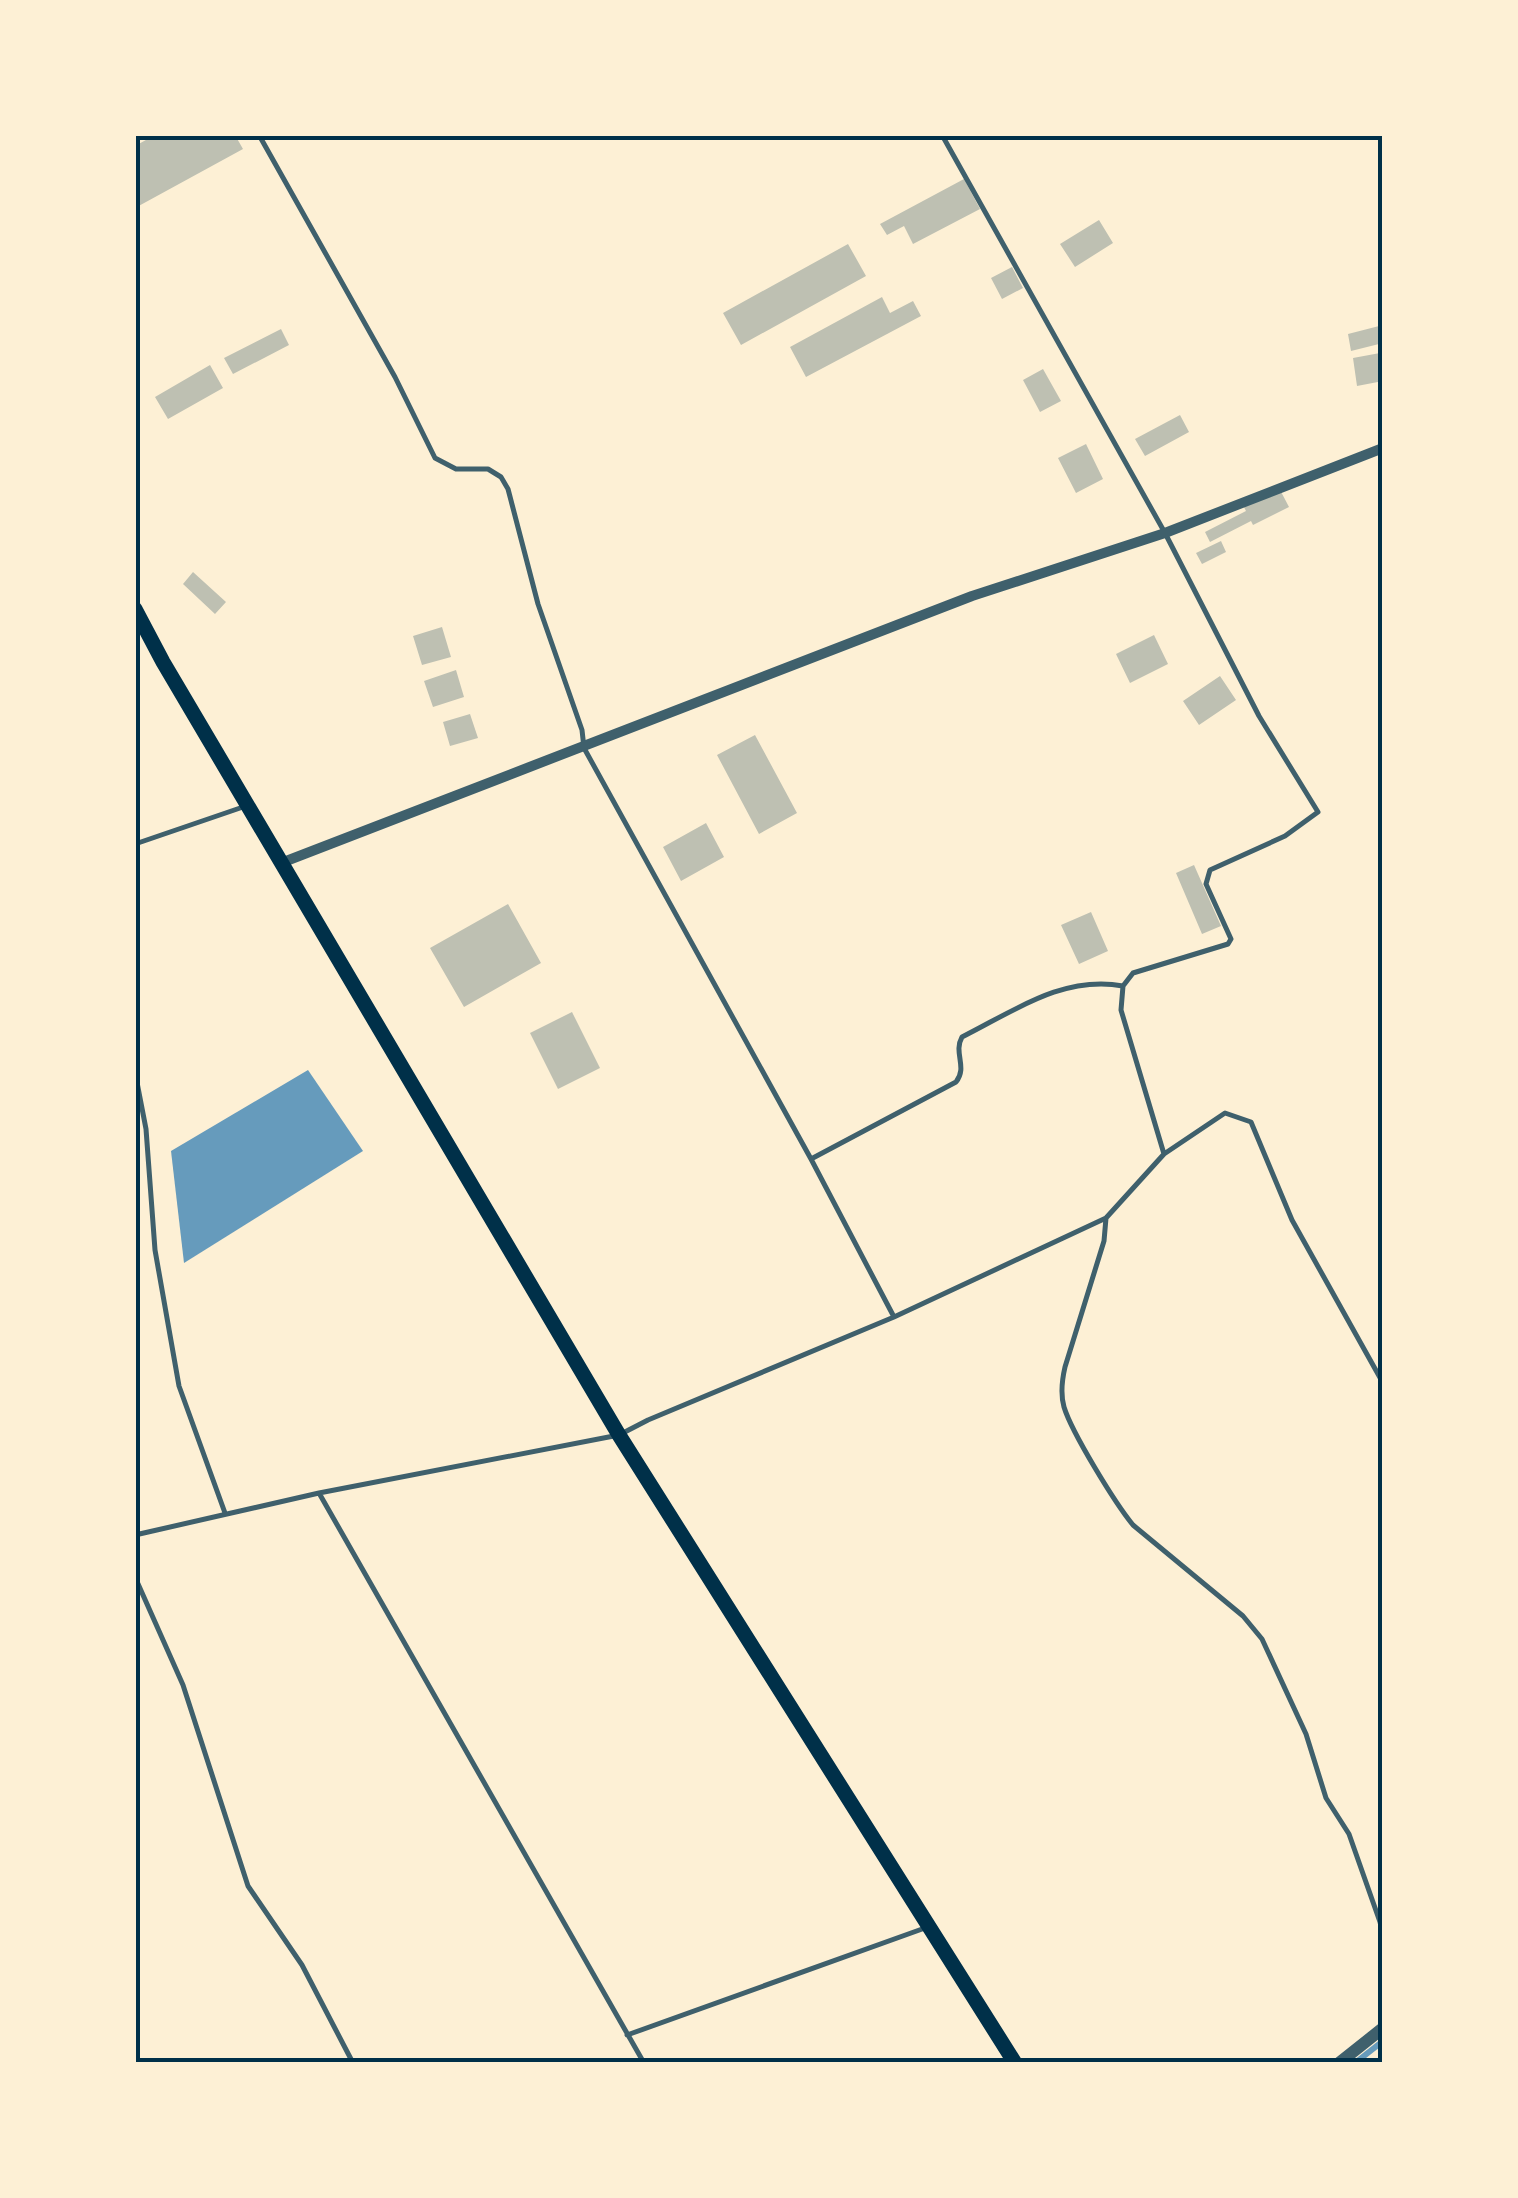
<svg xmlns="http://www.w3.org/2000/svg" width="1518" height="2198" font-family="Figtree,sans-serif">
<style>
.water{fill:#669bbc}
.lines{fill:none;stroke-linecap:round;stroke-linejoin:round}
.stream{stroke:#669bbc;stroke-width:6}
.building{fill:#bec0b2}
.service{stroke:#3f606c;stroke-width:5}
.minor{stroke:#3f606c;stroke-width:10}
.tertiary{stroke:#3f606c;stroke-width:12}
.secondary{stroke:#003049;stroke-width:15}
.neatline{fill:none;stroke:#003049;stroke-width:4}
</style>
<rect width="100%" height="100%" fill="#fdf0d5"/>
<path class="water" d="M 308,1070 L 363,1151 L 184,1263 L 171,1151 Z"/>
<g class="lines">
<path class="stream" d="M 1355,2063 L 1383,2041"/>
</g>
<path class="building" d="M 155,135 L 235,135 L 243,149 L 135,208 L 135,146 Z
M 964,179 L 980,209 L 913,244 L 904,226 L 887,235 L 880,224 Z
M 1099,220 L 1113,243 L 1075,267 L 1060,244 Z
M 848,244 L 866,276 L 741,345 L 723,313 Z
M 1012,267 L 1023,288 L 1002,299 L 991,278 Z
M 882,297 L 890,313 L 913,301 L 921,316 L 806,377 L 790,347 Z
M 1383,325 L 1383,343 L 1351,351 L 1348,334 Z
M 281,329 L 289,345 L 233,374 L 224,358 Z
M 1380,353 L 1383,381 L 1357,386 L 1353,358 Z
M 210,365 L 223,388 L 168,419 L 155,397 Z
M 1043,369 L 1061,401 L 1040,412 L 1023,380 Z
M 1180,415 L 1189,432 L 1145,456 L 1135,439 Z
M 1086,444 L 1103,479 L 1076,493 L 1058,458 Z
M 1278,486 L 1289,507 L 1253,525 L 1251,521 L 1210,542 L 1205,532 L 1246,511 L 1243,505 Z
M 1221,541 L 1226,552 L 1202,564 L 1196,553 Z
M 193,572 L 226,602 L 215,614 L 183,584 Z
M 442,627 L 451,657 L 422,665 L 413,636 Z
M 1154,635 L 1168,664 L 1130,683 L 1116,654 Z
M 456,670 L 464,697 L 433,707 L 424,681 Z
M 1220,676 L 1236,700 L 1199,725 L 1183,701 Z
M 470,714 L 478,738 L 450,746 L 443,722 Z
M 755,735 L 797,813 L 759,834 L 717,755 Z
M 706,823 L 724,857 L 681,881 L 663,847 Z
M 1194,865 L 1221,926 L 1202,934 L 1176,873 Z
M 508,904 L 541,963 L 464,1007 L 430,948 Z
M 1091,912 L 1108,951 L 1079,964 L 1061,925 Z
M 572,1012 L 600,1068 L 558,1089 L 530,1033 Z"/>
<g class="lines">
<path class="service" d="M 259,135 L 395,377 L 435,458 L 456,469 L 488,469 L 501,477 L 508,489 L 538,604 L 582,730 L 584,748 L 811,1159 L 894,1317
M 135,844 L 246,806
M 135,1072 L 146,1129 L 155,1250 L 179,1386 L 225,1513
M 1164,1154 L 1225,1113 L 1251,1122 L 1292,1220 L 1383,1383
M 811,1159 L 956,1082 C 968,1067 953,1053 962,1037 C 1014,1011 1063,975 1123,986 L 1133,973 L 1228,944 L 1231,939 L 1206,884 L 1210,870 L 1285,836 L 1318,812 L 1259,716 L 1165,533 L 942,135
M 1106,1218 L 1104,1241 L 1065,1367 C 1062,1380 1060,1393 1064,1407 C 1072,1433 1115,1503 1133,1525 L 1243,1616 L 1262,1639 L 1306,1734 L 1326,1798 L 1349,1834 L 1380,1922 L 1383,1933 L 1383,2025
M 319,1493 L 644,2063
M 135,1535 L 319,1493 L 619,1435 L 648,1420 L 894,1317 L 1106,1218 L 1164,1154 L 1121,1010 L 1123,986
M 135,1577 L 183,1685 L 248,1886 L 302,1965 L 353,2063
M 627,2035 L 925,1928"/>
<path class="minor" d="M 281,863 L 972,596 L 1165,533 L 1383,448"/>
<path class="tertiary" d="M 1339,2063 L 1383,2028"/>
<path class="secondary" d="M 135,609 L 163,662 L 619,1435 L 1015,2063"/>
</g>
<rect width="1518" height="2198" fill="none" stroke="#fdf0d5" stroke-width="275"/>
<rect x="138" y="138" width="1242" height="1922" class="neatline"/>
</svg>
